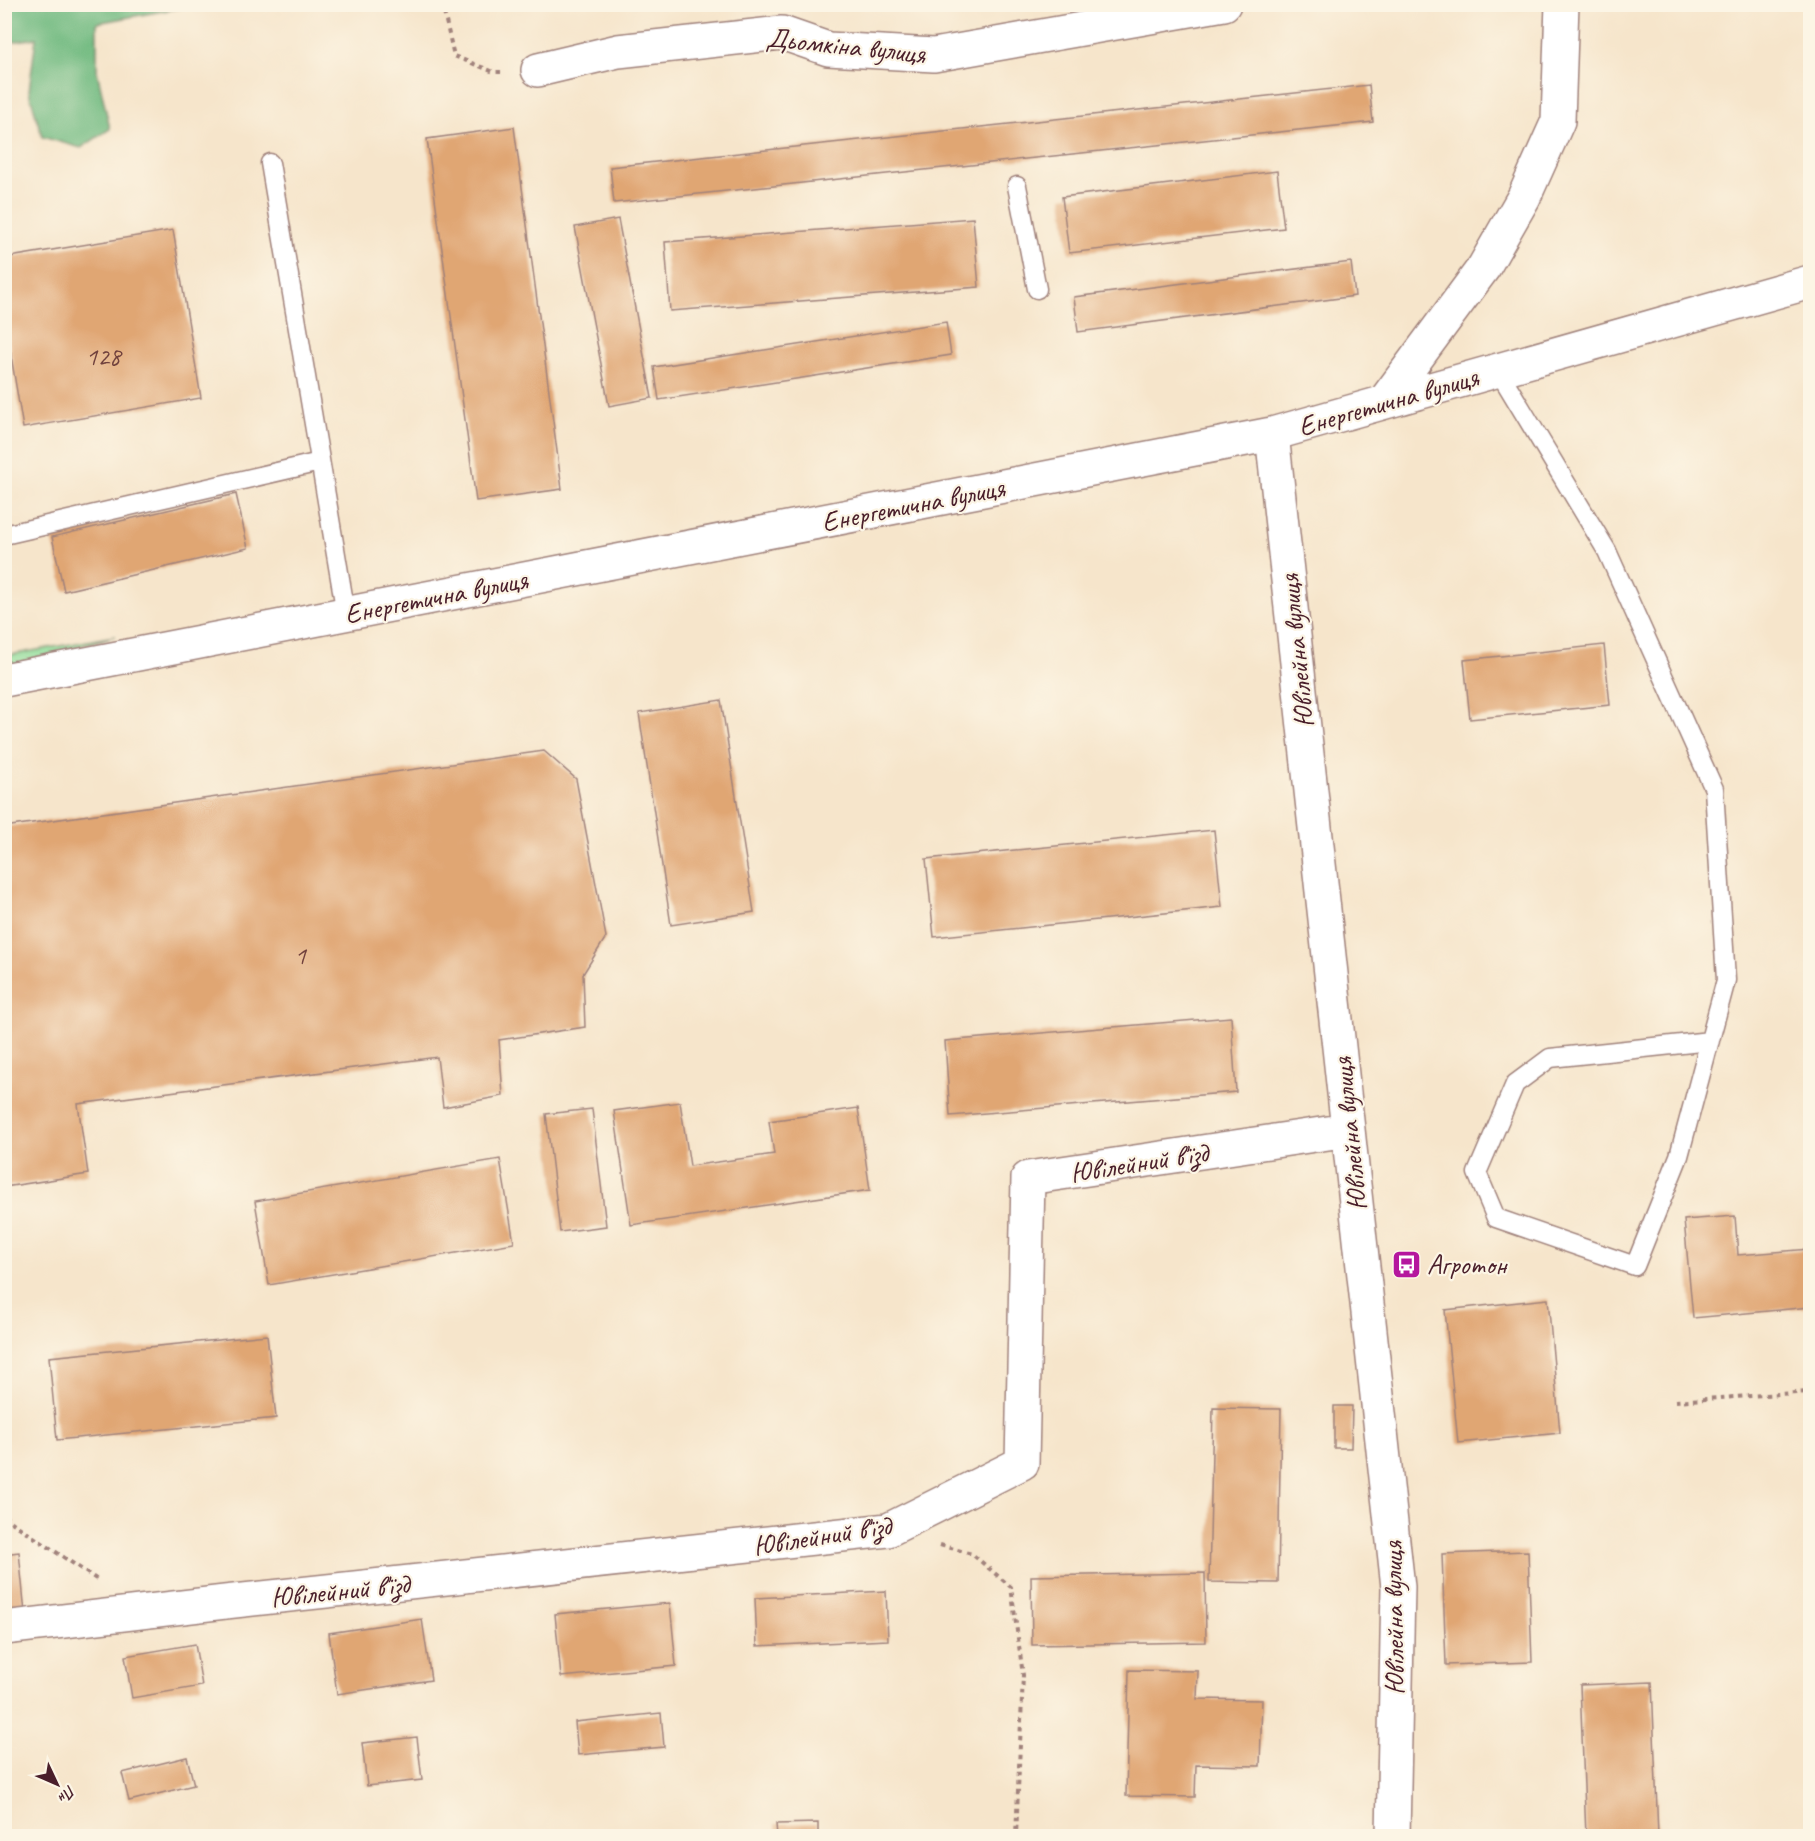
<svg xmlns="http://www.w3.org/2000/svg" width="1815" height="1841" font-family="Caveat,sans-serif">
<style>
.green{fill:#91dd9b;stroke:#6e7e63;stroke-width:1.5}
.forest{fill:#74bc83;stroke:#5f6e57;stroke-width:1.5}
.building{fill:#e0a673}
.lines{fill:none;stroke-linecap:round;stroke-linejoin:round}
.lane-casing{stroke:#a0827b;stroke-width:21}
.street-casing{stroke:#a0827b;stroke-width:36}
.path{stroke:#a0827b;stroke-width:4;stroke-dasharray:4.5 4.5;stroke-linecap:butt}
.lane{stroke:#fff;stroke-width:18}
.street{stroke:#fff;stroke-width:33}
.labels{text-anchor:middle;stroke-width:4.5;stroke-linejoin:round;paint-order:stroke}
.number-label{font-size:26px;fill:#70413d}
.street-label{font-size:28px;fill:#4a1f2b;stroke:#fcf5e5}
.poi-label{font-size:28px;fill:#4a1f2b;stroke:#fcf5e5;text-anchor:start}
</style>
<rect width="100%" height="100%" fill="#fcf5e5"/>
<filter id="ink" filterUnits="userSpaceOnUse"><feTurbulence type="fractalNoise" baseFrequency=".0167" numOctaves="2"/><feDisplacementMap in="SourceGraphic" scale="12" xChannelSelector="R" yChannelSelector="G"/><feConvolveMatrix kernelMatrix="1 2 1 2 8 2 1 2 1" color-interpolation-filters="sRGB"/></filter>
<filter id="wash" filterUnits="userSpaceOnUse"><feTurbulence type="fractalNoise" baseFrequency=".008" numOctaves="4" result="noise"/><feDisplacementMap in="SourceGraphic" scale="24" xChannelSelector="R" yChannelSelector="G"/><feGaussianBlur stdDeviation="1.35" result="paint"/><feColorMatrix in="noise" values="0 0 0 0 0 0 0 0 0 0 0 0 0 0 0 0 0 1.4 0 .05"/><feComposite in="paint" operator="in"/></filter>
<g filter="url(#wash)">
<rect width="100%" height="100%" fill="#f6e5cb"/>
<path class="green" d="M 115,636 L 5,667 L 5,656 Z"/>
<path class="forest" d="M 5,4 L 196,4 L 196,5 L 97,23 L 97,71 L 110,129 L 81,148 L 42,137 L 29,91 L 36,38 L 5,43 Z"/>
<g id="blocks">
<path class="building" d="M 1369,85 L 1373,122 L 614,203 L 610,167 Z
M 514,127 L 562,489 L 476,501 L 427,139 Z
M 1277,171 L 1284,228 L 1069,253 L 1062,197 Z
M 973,218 L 979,287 L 670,311 L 665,242 Z
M 618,219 L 652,398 L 609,406 L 575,227 Z
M 173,230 L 201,398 L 23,428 L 4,313 L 4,258 Z
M 1351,262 L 1355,296 L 1078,332 L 1074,297 Z
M 946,322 L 951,355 L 659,400 L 654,367 Z
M 236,494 L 248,548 L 64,591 L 52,537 Z
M 1604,645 L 1610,705 L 1470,719 L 1464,660 Z
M 721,700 L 754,912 L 671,925 L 639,713 Z
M 544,751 L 576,779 L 606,937 L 583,974 L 585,1027 L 499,1040 L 503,1096 L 443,1107 L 437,1057 L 78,1104 L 88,1174 L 4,1187 L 4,827 Z
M 1214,830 L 1222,907 L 934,937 L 926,859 Z
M 1231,1017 L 1236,1092 L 950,1116 L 945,1041 Z
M 680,1102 L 690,1166 L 774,1154 L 769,1121 L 858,1108 L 870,1190 L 631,1225 L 614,1111 Z
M 592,1109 L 606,1226 L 560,1232 L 546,1114 Z
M 500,1159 L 514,1243 L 269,1285 L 255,1201 Z
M 1735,1216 L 1738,1255 L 1810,1249 L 1810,1307 L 1693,1318 L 1684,1220 Z
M 1548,1299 L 1560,1433 L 1458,1443 L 1445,1310 Z
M 267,1335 L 276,1418 L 57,1440 L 49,1357 Z
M 1334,1406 L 1352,1406 L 1351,1448 L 1334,1448 Z
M 1213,1408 L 1281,1409 L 1278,1583 L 1209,1582 Z
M 1528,1551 L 1532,1662 L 1446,1665 L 1442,1554 Z
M 19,1552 L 25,1613 L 4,1615 L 4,1554 Z
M 1205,1573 L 1206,1642 L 1032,1645 L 1031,1576 Z
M 886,1591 L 888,1640 L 757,1646 L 755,1598 Z
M 670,1603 L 676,1666 L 561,1677 L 555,1614 Z
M 422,1619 L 431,1680 L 337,1694 L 329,1633 Z
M 195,1644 L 202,1686 L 132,1698 L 125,1656 Z
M 1129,1670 L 1198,1671 L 1197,1699 L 1262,1700 L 1260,1766 L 1196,1765 L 1195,1797 L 1126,1796 Z
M 1652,1682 L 1658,1836 L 1586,1836 L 1580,1685 Z
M 661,1713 L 664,1747 L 578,1755 L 575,1722 Z
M 417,1737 L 422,1780 L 367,1786 L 362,1743 Z
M 187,1757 L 194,1785 L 129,1801 L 122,1773 Z
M 818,1823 L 818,1836 L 777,1836 L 776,1824 Z"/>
</g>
</g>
<g filter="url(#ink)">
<use href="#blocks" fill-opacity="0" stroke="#a0827b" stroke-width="1.5"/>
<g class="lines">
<defs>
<path id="lane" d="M 270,163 L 346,614
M 1017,186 L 1037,289
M 1498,370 L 1607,551 L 1714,789 L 1726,980 L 1679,1156 L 1635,1266 L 1496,1218 L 1477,1173 L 1515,1084 L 1550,1058 L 1710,1041
M 4,535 L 320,462"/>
<path id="street" d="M 538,70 L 618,51 L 782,33 L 828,49 L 934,55 L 1224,4
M 1384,402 L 1484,267 L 1524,197 L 1558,121 L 1562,4
M 1272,434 L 1398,1587 L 1393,1836
M 4,680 L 1272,434 L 1810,282
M 4,1628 L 225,1602 L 888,1530 L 1022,1463 L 1028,1178 L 1348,1130"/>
</defs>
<use href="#lane" class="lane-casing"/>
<use href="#street" class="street-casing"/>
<path class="path" d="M 442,4 L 454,56 L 494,72 L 505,72
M 1675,1401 L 1810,1392
M 4,1515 L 13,1523 L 99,1581
M 940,1545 L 972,1554 L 1011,1587 L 1023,1675 L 1016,1836"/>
<use href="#lane" class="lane"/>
<use href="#street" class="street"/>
</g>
</g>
<defs>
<symbol id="bus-square" viewBox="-11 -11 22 22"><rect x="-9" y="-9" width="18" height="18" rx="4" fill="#b5179e" stroke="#fcf5e5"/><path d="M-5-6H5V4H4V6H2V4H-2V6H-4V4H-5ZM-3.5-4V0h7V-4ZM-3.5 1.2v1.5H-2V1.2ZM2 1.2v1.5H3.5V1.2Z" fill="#fff"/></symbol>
</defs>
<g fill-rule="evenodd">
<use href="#bus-square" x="1390" y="1248" width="33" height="33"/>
</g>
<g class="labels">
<g class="number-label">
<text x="103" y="365">128</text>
<text x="300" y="964">1</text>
</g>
<g class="street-label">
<text transform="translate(846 45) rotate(6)" y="10">Дьомкіна вулиця</text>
<text transform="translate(1388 401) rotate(-16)" y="10">Енергетична вулиця</text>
<text transform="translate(913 504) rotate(-11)" y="10">Енергетична вулиця</text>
<text transform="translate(436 596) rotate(-11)" y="10">Енергетична вулиця</text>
<text transform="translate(1296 651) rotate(-96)" y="10">Ювілейна вулиця</text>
<text transform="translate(1349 1134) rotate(-96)" y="10">Ювілейна вулиця</text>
<text transform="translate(1139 1162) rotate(-9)" y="10">Ювілейний в'їзд</text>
<text transform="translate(822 1535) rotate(-9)" y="10">Ювілейний в'їзд</text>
<text transform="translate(340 1590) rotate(-6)" y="10">Ювілейний в'їзд</text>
<text transform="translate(1393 1618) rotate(-91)" y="10">Ювілейна вулиця</text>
</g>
<g class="poi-label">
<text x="1427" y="1274">Агротон</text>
</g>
</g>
<rect width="1815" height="1841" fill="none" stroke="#fcf5e5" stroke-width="24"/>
<g transform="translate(57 1784) rotate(134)" stroke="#fcf5e5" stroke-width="4.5" paint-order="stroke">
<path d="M0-4.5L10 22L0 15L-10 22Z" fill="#4a1f2b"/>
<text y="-9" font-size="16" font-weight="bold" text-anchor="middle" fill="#4a1f2b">Пн</text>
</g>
</svg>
